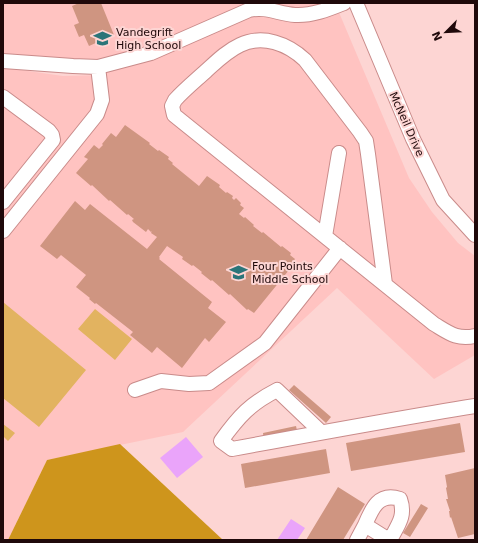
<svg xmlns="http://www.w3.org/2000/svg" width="478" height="543" font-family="'DejaVu Sans',sans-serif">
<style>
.built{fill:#ffc3c1;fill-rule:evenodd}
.green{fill:#e2b360}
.forest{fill:#ce951c}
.water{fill:#eaa4fa}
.building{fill:#cf9581}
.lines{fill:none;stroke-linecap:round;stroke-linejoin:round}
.minor-casing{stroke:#c98b8a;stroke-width:16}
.minor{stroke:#fff;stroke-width:14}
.labels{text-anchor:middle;stroke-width:4;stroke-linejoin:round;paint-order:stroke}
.poi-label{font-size:11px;fill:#1f090a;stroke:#fdd5d3;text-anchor:start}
.street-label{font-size:11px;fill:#1f090a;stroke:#fdd5d3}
</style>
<rect width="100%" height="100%" fill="#fdd5d3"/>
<path class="built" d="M 3,3 L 335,3 L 409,178 L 432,212 L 458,243 L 475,256 L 475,355 L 434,379 L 337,288 L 183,432 L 47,460 L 8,540 L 3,540 ZM 21,70 L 22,70 L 107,75 L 63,76 Z"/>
<path class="green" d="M 3,302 L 86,370 L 39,427 L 3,398 Z
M 95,309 L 132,339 L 115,360 L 78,329 Z
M 3,424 L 15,433 L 8,441 L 3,436 Z"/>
<path class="forest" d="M 120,444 L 223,540 L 8,540 L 47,460 Z"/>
<path class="water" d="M 186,437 L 203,457 L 177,478 L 160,458 Z
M 291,519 L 305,528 L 297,540 L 277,540 Z"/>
<path class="building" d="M 79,3 L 101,3 L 114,35 L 89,46 L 84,35 L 79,37 L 74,25 L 79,23 L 72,6 Z
M 125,125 L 150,143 L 149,144 L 158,151 L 159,150 L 169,157 L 168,159 L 173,163 L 172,164 L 199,186 L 207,176 L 220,185 L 219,187 L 226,193 L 227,192 L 233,196 L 232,198 L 234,200 L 236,198 L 241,203 L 240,205 L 244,208 L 239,214 L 244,218 L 245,217 L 254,225 L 253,226 L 262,233 L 263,232 L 281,247 L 282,246 L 291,253 L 290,255 L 295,259 L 288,269 L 289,270 L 254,313 L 248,309 L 247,310 L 230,294 L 229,295 L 212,280 L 211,281 L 201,273 L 202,272 L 193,265 L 192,266 L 182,259 L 183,257 L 167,246 L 159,257 L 160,258 L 159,259 L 212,302 L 208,308 L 226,322 L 209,342 L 205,338 L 182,368 L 157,347 L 152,353 L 130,335 L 133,332 L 96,303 L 95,304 L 89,299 L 90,298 L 76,287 L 86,275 L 61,255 L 57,259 L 40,246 L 75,201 L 85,210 L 90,204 L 147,249 L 157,237 L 151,233 L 152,231 L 151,232 L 148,229 L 146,232 L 133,222 L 132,220 L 134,219 L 128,214 L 127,215 L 110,200 L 109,201 L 92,185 L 91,186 L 76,173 L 88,159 L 84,157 L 94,145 L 99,149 L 103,145 L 102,144 L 111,133 L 116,137 Z
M 294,385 L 331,417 L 326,423 L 289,390 Z
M 460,423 L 465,452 L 351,471 L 346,443 Z
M 296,426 L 298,435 L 264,441 L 263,433 Z
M 326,449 L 330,473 L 245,488 L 241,464 Z
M 475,468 L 475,534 L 458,538 L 451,517 L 450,518 L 449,511 L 450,511 L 446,499 L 448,499 L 446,488 L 447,487 L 445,475 Z
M 338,487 L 365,504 L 343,540 L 306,540 Z
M 421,504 L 428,508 L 410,537 L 403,533 Z"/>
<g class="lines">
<defs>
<path id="minor" d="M 356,3 L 413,139 L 443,200 L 475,235
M 3,61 L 73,66 L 98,67 L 151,53 L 249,10 C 267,6 278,14 295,15 C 312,16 329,9 344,3
M 3,97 L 49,131 L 52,135 L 53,140 L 3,202
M 3,231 L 97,114 L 102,100 L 98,67
M 325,236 L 339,153
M 385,284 L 368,154 L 366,141 L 360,132 L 305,60 C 288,44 263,34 240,45 C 227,51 217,61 206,71 C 195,81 184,90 175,100 L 172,106 L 174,115 L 434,324 C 449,333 457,340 475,336
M 135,390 L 161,381 L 189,384 L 209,383 L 265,343 L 340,248
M 321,432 L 277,390 C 250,404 239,416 221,441 L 232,449 C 313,434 394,419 475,406
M 365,525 C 372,508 379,492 400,499 C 406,516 398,525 390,540
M 357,540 L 365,525 L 389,540"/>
</defs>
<use href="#minor" class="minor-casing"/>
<use href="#minor" class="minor"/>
</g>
<defs>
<symbol id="school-bare" viewBox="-9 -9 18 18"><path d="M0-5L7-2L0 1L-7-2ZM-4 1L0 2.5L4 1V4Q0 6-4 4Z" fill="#2b7579" stroke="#fdd5d3" stroke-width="2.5" paint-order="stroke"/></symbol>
</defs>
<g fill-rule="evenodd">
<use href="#school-bare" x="90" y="26" width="25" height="25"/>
<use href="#school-bare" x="226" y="260" width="25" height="25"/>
</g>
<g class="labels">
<g class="poi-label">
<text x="116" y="36">Vandegrift<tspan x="116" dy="13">High School</tspan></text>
<text x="252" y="270">Four Points<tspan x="252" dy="13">Middle School</tspan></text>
</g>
<g class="street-label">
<text transform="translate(407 124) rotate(66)" y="4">McNeil Drive</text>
</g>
</g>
<rect width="478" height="543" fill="none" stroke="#1f090a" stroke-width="8"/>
<g transform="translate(446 32) rotate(246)" stroke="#fdd5d3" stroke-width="3" paint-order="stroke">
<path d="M0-3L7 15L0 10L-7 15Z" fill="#1f090a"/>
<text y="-6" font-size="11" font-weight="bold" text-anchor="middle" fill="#1f090a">N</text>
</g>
</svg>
